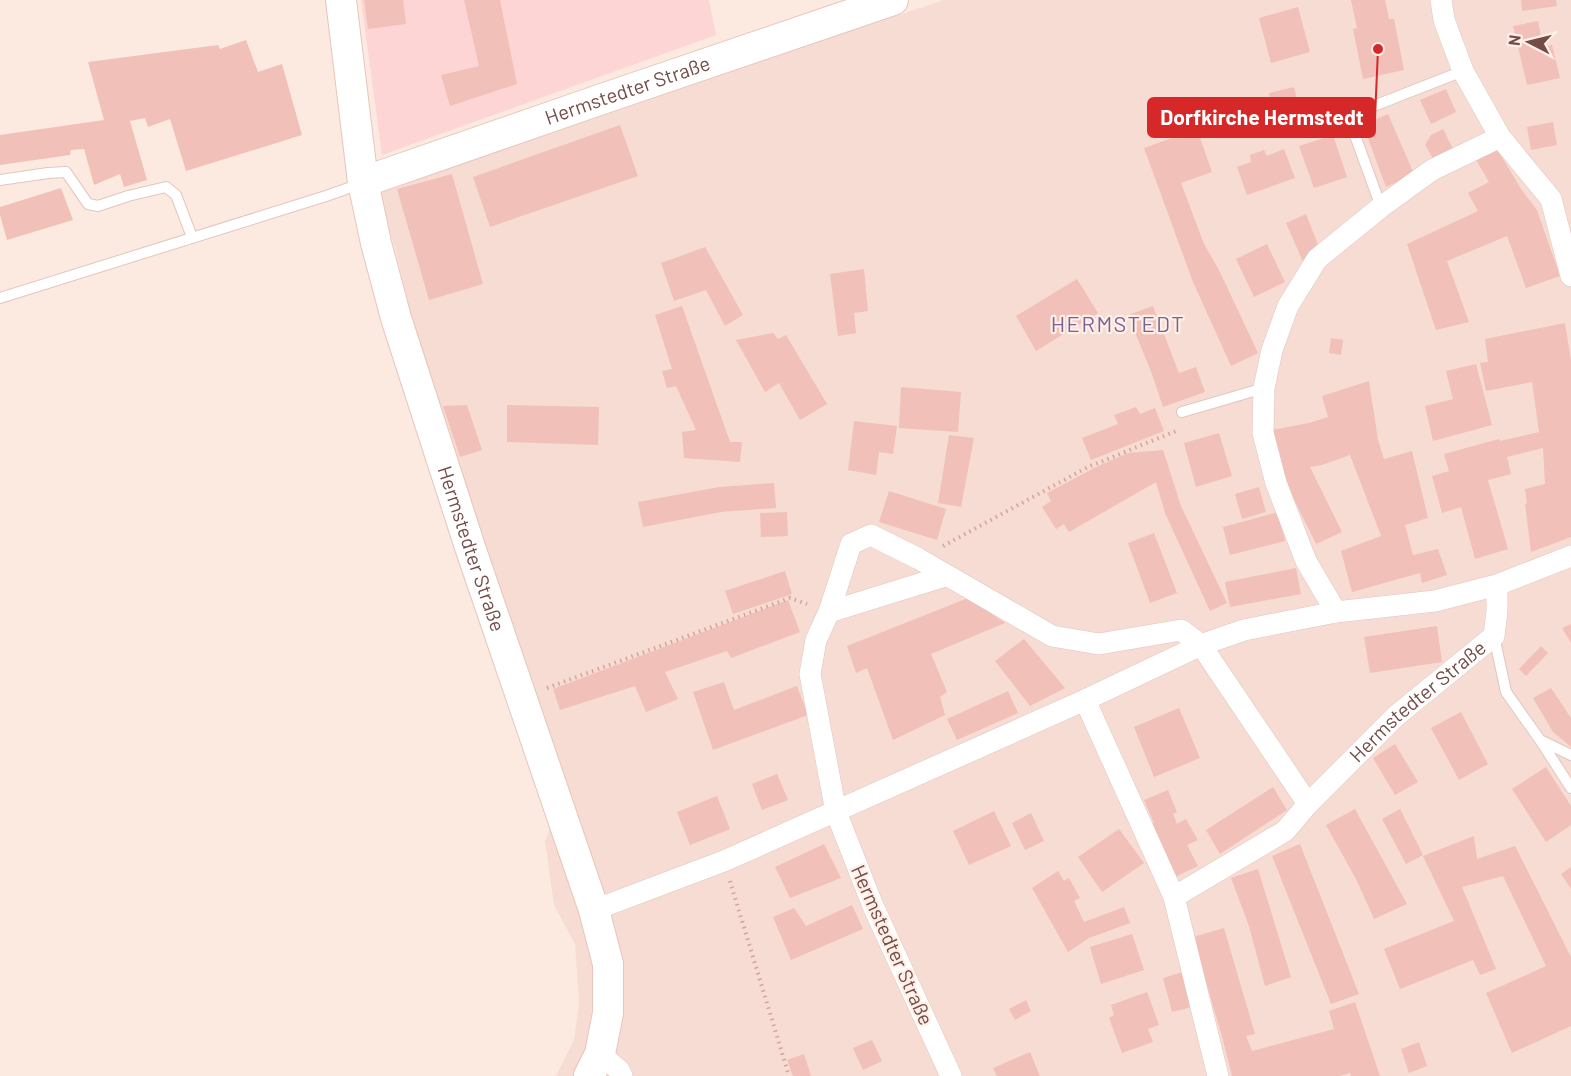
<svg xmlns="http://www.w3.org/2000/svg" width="1571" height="1076" font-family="Barlow,sans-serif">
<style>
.residential{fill:#f6dcd2}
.commercial{fill:#fdd5d4}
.building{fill:#f1c0b8}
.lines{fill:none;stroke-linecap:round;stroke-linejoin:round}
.lane-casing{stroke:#e2c6bf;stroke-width:12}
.street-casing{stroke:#e2c6bf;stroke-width:22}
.secondary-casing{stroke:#e7c5bc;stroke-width:32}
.path{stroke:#d6a39b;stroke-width:4;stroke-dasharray:1.5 4.5;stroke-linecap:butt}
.lane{stroke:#fff;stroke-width:10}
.street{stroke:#fff;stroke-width:21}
.secondary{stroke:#fff;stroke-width:30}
.labels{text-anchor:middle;stroke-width:4.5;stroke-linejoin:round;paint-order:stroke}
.street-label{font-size:20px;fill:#734c48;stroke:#ffefe6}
.quarter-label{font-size:22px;letter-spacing:1.5px;fill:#786396;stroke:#ffefe6}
.leader{fill:none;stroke:#d62828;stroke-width:2}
.callout-dot{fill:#d62828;stroke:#ffefe6;stroke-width:2}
.callout{fill:#d62828;stroke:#d62828;stroke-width:2}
.callout-label{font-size:21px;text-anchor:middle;font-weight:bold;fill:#fff}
</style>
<rect width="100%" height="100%" fill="#fceae0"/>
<path class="residential" d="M 944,0 L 1571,0 L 1571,1076 L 556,1076 L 574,1040 L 579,1003 L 575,944 L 554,905 L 545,841 L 565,790 L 428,384 L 395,248 L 377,190 L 548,131 Z"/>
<path class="commercial" d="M 361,0 L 709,0 L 716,35 L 382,155 Z"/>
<path class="building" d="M 364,0 L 403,0 L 406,24 L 368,29 Z
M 464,0 L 500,0 L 517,84 L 450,106 L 441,75 L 479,66 Z
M 1351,0 L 1385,0 L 1389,19 L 1394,19 L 1404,70 L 1363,79 L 1353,29 L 1357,28 Z
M 1521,0 L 1556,0 L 1557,6 L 1522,11 Z
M 1298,7 L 1310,52 L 1271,63 L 1259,18 Z
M 1538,21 L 1543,47 L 1552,45 L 1560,78 L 1527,85 L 1513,26 Z
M 246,40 L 258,72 L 282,64 L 302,135 L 186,171 L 170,119 L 148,127 L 145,118 L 130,121 L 147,180 L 124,187 L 120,174 L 94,185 L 84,149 L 71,150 L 70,155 L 0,165 L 0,135 L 104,120 L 88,62 L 218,45 L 220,49 Z
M 1294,87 L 1299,106 L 1275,113 L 1269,93 Z
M 1446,89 L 1456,112 L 1431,124 L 1420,100 Z
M 1388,114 L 1414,174 L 1386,187 L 1363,125 Z
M 1553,122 L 1557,145 L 1531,150 L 1527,127 Z
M 620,125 L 638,176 L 490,227 L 473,177 Z
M 1197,129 L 1212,172 L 1181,183 L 1204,244 L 1219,270 L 1258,353 L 1231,366 L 1193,282 L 1144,148 Z
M 1443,129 L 1453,149 L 1434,160 L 1425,145 L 1431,135 Z
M 1333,135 L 1347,177 L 1314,188 L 1299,146 Z
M 1284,149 L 1295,178 L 1247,195 L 1237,167 L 1251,162 L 1250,155 L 1264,150 L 1267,156 Z
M 1497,149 L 1521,189 L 1537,210 L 1560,276 L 1526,288 L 1507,236 L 1447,261 L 1469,322 L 1436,330 L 1407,244 L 1478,211 L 1468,193 L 1489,182 L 1475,158 Z
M 452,174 L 483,284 L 429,300 L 397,189 Z
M 61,188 L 73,220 L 7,240 L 0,215 L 0,207 Z
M 1306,214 L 1319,247 L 1304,264 L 1286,223 Z
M 1267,244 L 1285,282 L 1254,297 L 1236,259 Z
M 705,247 L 743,315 L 725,326 L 706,290 L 674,301 L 661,263 Z
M 864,269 L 868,311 L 854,313 L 856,333 L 838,336 L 830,274 Z
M 1077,279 L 1098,313 L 1036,351 L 1016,316 Z
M 682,306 L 730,442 L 742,442 L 740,462 L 684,458 L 682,432 L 696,430 L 676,386 L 667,388 L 662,371 L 672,369 L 655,315 Z
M 1153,306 L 1179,373 L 1196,367 L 1205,392 L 1163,407 L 1152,374 L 1128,315 Z
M 1565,323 L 1571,360 L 1571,537 L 1531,552 L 1525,504 L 1527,503 L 1525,489 L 1545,484 L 1543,448 L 1507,457 L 1511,474 L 1488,480 L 1508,549 L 1475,559 L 1461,507 L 1442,513 L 1432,476 L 1449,471 L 1444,454 L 1499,439 L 1500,441 L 1539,432 L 1532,382 L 1486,391 L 1480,363 L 1488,362 L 1485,339 Z
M 773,333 L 778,339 L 786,335 L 827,404 L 800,420 L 779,383 L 765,392 L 736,340 Z
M 1331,338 L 1343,340 L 1341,355 L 1329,353 Z
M 1476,364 L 1492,425 L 1433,441 L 1425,406 L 1453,399 L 1446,371 Z
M 1369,381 L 1378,440 L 1384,459 L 1412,451 L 1428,518 L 1405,525 L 1413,555 L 1438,549 L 1447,575 L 1422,583 L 1420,573 L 1352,592 L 1341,551 L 1381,536 L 1350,455 L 1322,465 L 1310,467 L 1342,532 L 1316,544 L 1284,479 L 1272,430 L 1309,423 L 1328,417 L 1322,396 Z
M 901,387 L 961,392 L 958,432 L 899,428 Z
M 467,405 L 482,450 L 460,457 L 443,406 Z
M 507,405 L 599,407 L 598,445 L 507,442 Z
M 1136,407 L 1140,414 L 1155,408 L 1164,431 L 1091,460 L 1082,438 L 1118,424 L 1114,415 Z
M 854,421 L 897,426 L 893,454 L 879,452 L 876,475 L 848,470 Z
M 1219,433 L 1232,476 L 1196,487 L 1184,443 Z
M 949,435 L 974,438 L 961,507 L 938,503 Z
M 1163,450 L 1181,506 L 1227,603 L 1210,611 L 1165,513 L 1156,482 L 1069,532 L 1064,524 L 1056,529 L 1042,507 L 1051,501 L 1047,493 L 1096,467 L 1128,453 Z
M 774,483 L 776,508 L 721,512 L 643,527 L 638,502 L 719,487 Z
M 1259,487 L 1266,512 L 1242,519 L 1235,494 Z
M 889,491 L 946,509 L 937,540 L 879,522 Z
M 787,512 L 788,536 L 761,537 L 760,513 Z
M 1278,512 L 1285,541 L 1230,555 L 1223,527 Z
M 1154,533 L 1177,593 L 1150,603 L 1128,543 Z
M 1296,568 L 1301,594 L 1230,607 L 1225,582 Z
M 785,571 L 792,594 L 733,614 L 725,591 Z
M 968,598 L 1005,623 L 931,654 L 947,692 L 940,697 L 945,715 L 893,740 L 867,668 L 856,673 L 847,646 Z
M 788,600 L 800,632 L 731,658 L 727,651 L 665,672 L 678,699 L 646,712 L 635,686 L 560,710 L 553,689 Z
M 1571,624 L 1571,643 L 1562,628 Z
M 1437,626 L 1442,662 L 1370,673 L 1364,637 Z
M 1024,639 L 1065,688 L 1030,706 L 995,661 Z
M 1541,646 L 1548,653 L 1526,676 L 1519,669 Z
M 724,682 L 734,710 L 797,686 L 808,715 L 713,750 L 693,692 Z
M 1551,688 L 1571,718 L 1571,747 L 1553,732 L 1533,698 Z
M 1008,691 L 1018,713 L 957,740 L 947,719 Z
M 1179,708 L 1200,758 L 1154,777 L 1134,727 Z
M 1461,712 L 1488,764 L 1459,780 L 1431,728 Z
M 1395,744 L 1418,782 L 1395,795 L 1373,758 Z
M 1546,767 L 1571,806 L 1571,825 L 1546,842 L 1512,789 Z
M 777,774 L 788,800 L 762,810 L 752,784 Z
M 1273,787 L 1287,810 L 1220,854 L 1206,830 Z
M 1168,790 L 1177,812 L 1173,814 L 1177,824 L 1186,819 L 1198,840 L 1187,845 L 1198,866 L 1175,877 L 1149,825 L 1154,823 L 1144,800 Z
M 717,796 L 730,829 L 690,845 L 677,812 Z
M 1355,809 L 1407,904 L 1374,919 L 1356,879 L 1326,825 Z
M 1400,809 L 1423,855 L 1406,864 L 1382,819 Z
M 994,811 L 1011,846 L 969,865 L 953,831 Z
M 1031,813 L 1044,841 L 1025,850 L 1012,823 Z
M 1119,829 L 1144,863 L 1102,892 L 1078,857 Z
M 1474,836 L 1477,859 L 1515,846 L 1571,957 L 1571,1026 L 1512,1053 L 1486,993 L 1546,966 L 1503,876 L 1462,887 L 1496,969 L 1480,975 L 1473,960 L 1400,989 L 1384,949 L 1454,921 L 1423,856 Z
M 824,844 L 841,878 L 790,898 L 775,867 Z
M 1300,844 L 1359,994 L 1331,1004 L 1272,856 Z
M 1571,867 L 1571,889 L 1561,874 Z
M 1258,869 L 1291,977 L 1265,986 L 1249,926 L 1231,878 Z
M 1058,871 L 1064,881 L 1069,878 L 1080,898 L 1074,901 L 1084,922 L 1124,907 L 1130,923 L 1089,938 L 1068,952 L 1032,888 Z
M 852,905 L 863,929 L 791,960 L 773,917 L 794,908 L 806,926 Z
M 1224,928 L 1255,1034 L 1246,1036 L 1252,1051 L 1334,1029 L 1329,1011 L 1355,1002 L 1380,1076 L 1351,1076 L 1350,1073 L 1340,1076 L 1232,1076 L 1223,1040 L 1193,937 Z
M 1132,934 L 1144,970 L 1101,984 L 1090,947 Z
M 1183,972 L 1192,1007 L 1172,1012 L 1163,978 Z
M 1147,992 L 1159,1025 L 1148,1029 L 1153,1042 L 1122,1053 L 1109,1018 L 1114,1015 L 1111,1005 Z
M 1026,1000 L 1031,1011 L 1015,1020 L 1009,1009 Z
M 872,1040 L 882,1061 L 863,1070 L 853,1048 Z
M 1419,1042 L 1427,1066 L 1409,1073 L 1401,1049 Z
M 1030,1052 L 1040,1076 L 997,1076 L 993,1068 Z
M 804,1054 L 811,1076 L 793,1076 L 787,1060 Z"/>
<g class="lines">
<defs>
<path id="lane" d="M 0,180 L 48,173 L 66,172 L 88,204 L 98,206 L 128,196 L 166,187 L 176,195 L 192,237
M 1381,207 L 1348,116 L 1463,71
M 0,298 L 326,196 L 360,184
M 1182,412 L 1264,388
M 1494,636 L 1506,692 L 1540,740 L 1571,755
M 1540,740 L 1571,788"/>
<g id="street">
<path d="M 1441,0 L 1444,20 L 1463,71 L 1500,137 L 1551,199 L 1571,276"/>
<path d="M 829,612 L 945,576"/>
<path d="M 1336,612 L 1306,561 L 1276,483 L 1263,433 L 1264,388 L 1272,350 L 1288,306 L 1317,259 L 1381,207 L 1432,170 L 1500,137"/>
<path d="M 1085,700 L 1174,897 L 1218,1076"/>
<path id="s1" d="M 1174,897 L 1285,831 L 1308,804 L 1396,716 L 1494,636 L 1497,611 L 1497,585"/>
<path d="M 594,910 L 724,861 L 1085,700 L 1201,645 L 1244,630 L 1336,612 L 1435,601 L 1497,585 L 1571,556"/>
<path d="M 600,1054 L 619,1070 L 622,1076"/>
<path d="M 951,1076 L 873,906 L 836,812 L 810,674 L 816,640 L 829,612 L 851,544 L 871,535 L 919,559 L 1052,636 L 1099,644 L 1181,630 L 1201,645 L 1308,804"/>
</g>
<g id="secondary">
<path id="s2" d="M 341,0 L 363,182 L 376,243 L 396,318 L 470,547 L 594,910 L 608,964 L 608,1013 L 600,1054 L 589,1076"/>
<path id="s3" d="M 363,182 L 602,99 L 893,0"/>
</g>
</defs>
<use href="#lane" class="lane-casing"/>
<use href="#street" class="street-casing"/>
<use href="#secondary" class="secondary-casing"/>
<path class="path" d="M 943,546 L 1088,467 L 1176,431 L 1177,429
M 547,688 L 790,598 L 807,604
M 730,881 L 789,1076"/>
<use href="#lane" class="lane"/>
<use href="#street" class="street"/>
<use href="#secondary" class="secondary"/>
</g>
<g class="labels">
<g class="street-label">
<text dy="7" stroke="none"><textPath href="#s3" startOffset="280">Hermstedter Straße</textPath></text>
<text dy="7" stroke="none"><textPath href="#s2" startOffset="566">Hermstedter Straße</textPath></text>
<text dy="7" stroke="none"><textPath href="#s1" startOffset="315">Hermstedter Straße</textPath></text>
<text transform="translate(892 945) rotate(66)" y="7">Hermstedter Straße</text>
</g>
<g class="quarter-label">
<text x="1118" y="332">HERMSTEDT</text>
</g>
</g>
<path class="leader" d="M1378 49L1375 118"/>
<circle class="callout-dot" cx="1378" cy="49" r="6"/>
<rect class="callout" x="1148" y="98" width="227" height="39" rx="6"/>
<g class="callout-label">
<text x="1262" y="125">Dorfkirche Hermstedt</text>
</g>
<g transform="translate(1529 42) rotate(277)" stroke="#ffefe6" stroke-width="4.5" paint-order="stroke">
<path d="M0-4.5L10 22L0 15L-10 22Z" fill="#734c48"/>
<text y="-9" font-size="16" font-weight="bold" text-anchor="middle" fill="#734c48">N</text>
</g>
</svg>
